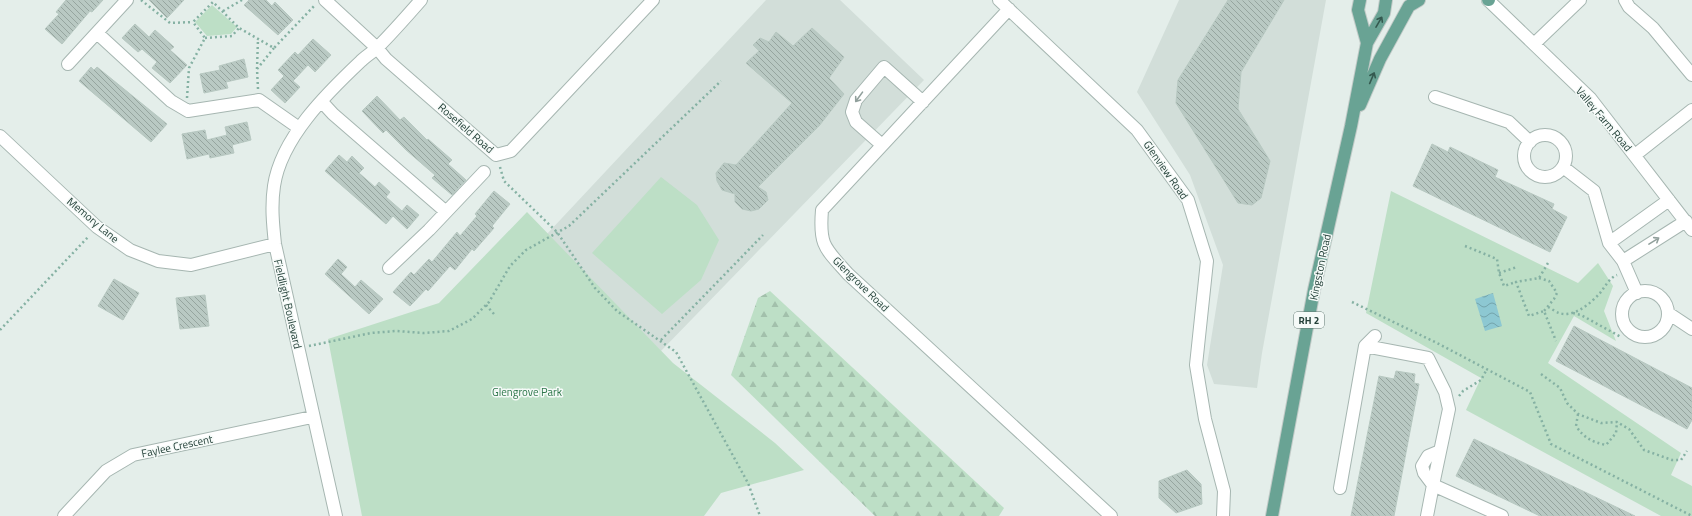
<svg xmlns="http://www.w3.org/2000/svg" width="1692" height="516" font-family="'Titillium Web',sans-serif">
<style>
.built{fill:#d2ded9}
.forest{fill:url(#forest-firs)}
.park{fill:#bddfc6}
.water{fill:url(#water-waves)}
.building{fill:url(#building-back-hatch);stroke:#b7c8c1}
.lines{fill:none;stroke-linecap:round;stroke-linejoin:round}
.minor-casing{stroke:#a6b6b1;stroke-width:14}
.major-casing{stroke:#c1cac7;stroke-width:14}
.path{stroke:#85b1a3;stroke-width:2.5;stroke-dasharray:2 3;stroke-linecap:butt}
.minor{stroke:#fff;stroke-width:12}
.major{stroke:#69a394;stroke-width:12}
.oneway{stroke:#34594f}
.oneway2{stroke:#91a09c}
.labels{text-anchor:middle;stroke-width:3;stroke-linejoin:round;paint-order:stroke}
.shield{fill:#f5faf8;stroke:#627872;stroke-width:1}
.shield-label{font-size:10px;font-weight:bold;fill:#234038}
.street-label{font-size:11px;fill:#234038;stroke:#f5faf8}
.park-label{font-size:11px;fill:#2d774a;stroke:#f5faf8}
</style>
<defs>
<pattern id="forest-firs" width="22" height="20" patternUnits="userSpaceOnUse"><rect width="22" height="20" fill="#bddfc6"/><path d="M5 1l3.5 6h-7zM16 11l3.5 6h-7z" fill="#a2c0ab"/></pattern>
<pattern id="water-waves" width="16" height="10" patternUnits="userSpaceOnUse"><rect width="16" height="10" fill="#8dc8d2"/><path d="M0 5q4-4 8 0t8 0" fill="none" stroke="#73a4ab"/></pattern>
<pattern id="building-back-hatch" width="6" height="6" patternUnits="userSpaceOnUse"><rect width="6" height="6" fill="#b9c9c3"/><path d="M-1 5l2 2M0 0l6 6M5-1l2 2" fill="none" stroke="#96a59f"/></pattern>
</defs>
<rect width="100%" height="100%" fill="#e4eeea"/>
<path class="built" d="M 766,0 L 840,0 L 924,80 L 661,351 L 547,234 Z
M 1179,0 L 1326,0 L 1262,353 L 1257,388 L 1214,384 L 1207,365 L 1223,265 L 1190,175 L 1137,92 Z"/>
<path class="forest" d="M 770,291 L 1004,508 L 999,516 L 875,516 L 731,375 L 758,298 Z"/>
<path class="park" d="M 212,5 L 237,27 L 231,34 L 207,36 L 195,22 Z
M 661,177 L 697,205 L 719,240 L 701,280 L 662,314 L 592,253 Z
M 1391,191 L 1578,283 L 1598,263 L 1613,286 L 1604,311 L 1616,341 L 1574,316 L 1548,363 L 1681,453 L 1671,475 L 1692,486 L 1692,516 L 1661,516 L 1466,410 L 1481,378 L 1366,313 Z
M 527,212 L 673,363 L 775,443 L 804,470 L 721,493 L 704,516 L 362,516 L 328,339 L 439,303 Z"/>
<path class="water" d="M 1493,293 L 1502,326 L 1485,331 L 1475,299 Z"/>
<path class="building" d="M 66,0 L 103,0 L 92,12 L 90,11 L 62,44 L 45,29 L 59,14 L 56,12 Z
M 149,0 L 184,0 L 167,18 Z
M 249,0 L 266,0 L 272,6 L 275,2 L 293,20 L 278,35 L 244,5 Z
M 1228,0 L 1284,0 L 1241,72 L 1238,109 L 1270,161 L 1261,198 L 1252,205 L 1238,203 L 1176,103 L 1178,80 Z
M 135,24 L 149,37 L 155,30 L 174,47 L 170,50 L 187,65 L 170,83 L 152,68 L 157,62 L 142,49 L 138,52 L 122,38 Z
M 812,28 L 844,57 L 829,78 L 844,94 L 819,126 L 758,187 L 766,192 L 768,200 L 759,209 L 751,211 L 742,209 L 735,202 L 735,194 L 722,190 L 717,181 L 716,173 L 724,163 L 736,165 L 792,103 L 746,63 L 759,51 L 753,45 L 760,38 L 769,42 L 776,32 L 793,46 Z
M 313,39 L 331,55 L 315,72 L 308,65 L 293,81 L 300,87 L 285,103 L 271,90 L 284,76 L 278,70 L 295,52 L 298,55 Z
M 244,59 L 248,77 L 226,82 L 228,88 L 204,93 L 200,74 L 220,70 L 219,66 Z
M 91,67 L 94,70 L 97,67 L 167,124 L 151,142 L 79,81 Z
M 377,96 L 400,120 L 404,117 L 427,140 L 428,139 L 452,160 L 448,164 L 466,180 L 452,195 L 432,178 L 435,175 L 406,150 L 386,130 L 383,133 L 362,111 Z
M 247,122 L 251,140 L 232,145 L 234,153 L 210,158 L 209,154 L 187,159 L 182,134 L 205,130 L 207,140 L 227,135 L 225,127 Z
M 1432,144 L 1448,152 L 1450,147 L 1498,170 L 1495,177 L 1554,204 L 1552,209 L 1567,217 L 1550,252 L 1413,186 Z
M 339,155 L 347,162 L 352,156 L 364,168 L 359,173 L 375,187 L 379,182 L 390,192 L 386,197 L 402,211 L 407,205 L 419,215 L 407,229 L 393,216 L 386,224 L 325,171 Z
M 494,191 L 510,204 L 492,226 L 494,228 L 474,251 L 472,249 L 455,270 L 450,266 L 428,291 L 426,289 L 410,306 L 393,292 L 411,272 L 414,275 L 429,259 L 432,262 L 457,232 L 460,236 L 477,216 L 475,214 Z
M 338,259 L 347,267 L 341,274 L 355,287 L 361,280 L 383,299 L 369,314 L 325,274 Z
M 114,279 L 139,293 L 123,320 L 98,306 Z
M 205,295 L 209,326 L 180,329 L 176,298 Z
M 1574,326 L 1692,388 L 1692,420 L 1687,429 L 1556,361 Z
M 1396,371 L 1415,374 L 1414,383 L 1419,384 L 1394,516 L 1351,516 L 1379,376 L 1394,379 Z
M 1474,439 L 1635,516 L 1540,516 L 1456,476 Z
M 1187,470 L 1201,484 L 1202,504 L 1176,513 L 1159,498 L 1159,481 Z"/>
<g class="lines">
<defs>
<path id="minor" d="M 325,0 L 377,48 L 386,59 L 496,155 L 511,151 L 653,0
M 999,0 L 1137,130 L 1188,200 L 1207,261 L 1196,365 L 1205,419 L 1224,491 L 1223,516
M 1488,0 L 1590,98 L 1692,230
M 1625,0 L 1629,7 L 1653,28 L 1692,75
M 1009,9 L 822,210 C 819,246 825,248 848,274 L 1111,516
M 97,33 L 171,101 L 188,111 L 259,100 L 299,128
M 1534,44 L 1580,0
M 68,64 L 127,0
M 1435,97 L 1509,122 L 1530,142
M 322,102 L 333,114 L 445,211
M1524 156a21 21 0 1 1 42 0a21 21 0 1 1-42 0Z
M 0,136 L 97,227 L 130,250 L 158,261 L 191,265 L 275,244
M 882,145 L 856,122 L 852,112 L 856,100 L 884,67 L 923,102
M 1635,155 L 1692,110
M 1563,167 L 1594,191 L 1609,243 L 1623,261 L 1637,293
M 1609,243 L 1669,200
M 1623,261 L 1686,221
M 389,268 L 429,230 L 484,172
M1622 314a23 23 0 1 1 46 0a23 23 0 1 1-46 0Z
M 1668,313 L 1692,329
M 1365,346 L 1428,358 L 1445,392 L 1449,409 L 1433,485
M 1433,485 L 1424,473 L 1422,466 L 1428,456 L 1440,451
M 1340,488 L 1365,346 L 1375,336
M 64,516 L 106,471 L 133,455 L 312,417
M 336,516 L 275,244 C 273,225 271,206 274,186 C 281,138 327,93 361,61 C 366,56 373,52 378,47 C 393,32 407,16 421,0
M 1427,516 L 1433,485 L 1502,516"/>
<path id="major" d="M 1360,0 L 1358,10 L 1367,43
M 1488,0 L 1489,0
M 1360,105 L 1380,59 L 1409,6 L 1419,0
M 1272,516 L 1314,290 L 1351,126 L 1367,43 L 1384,13 L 1386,0"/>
</defs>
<use href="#minor" class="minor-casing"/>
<use href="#major" class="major-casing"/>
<path class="path" d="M 141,0 L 170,23 L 193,22
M 223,11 L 242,0
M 205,38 L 232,36 L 239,28
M 257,69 L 258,39
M 258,89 L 257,69 L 274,48
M 187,98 L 189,68 L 205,38 L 193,22 L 213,2 L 239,28 L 274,48 L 315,5
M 500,167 L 504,181 L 557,232 L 595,288 L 617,311 L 676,352 L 748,483 L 760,516
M 1465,246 L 1497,259 L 1499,273 L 1504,286 L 1516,282
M 1548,263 L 1539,278 L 1516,282 L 1529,316 L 1544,311 L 1556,341
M 1499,273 L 1517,267
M 1539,278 L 1549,281 L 1557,293 L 1554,299 L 1544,311
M 1352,302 L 1437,343 L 1530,392 L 1551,444 L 1692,516
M 486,305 L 494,314
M 1548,307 C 1552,309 1556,312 1559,313 C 1574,318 1591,303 1600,293 C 1606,286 1608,279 1617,275
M 1573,313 L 1581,315 L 1621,337
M 0,330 L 89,236
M 661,340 L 763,235
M 309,346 L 371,333 L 396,331 L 424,333 L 449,331 L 472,319 L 489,302 L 510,266 L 526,250 L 569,226 L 721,81
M 1541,374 L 1560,388 L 1567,403 L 1578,414 L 1601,423 L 1617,422 L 1629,429 L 1644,450 L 1672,460 L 1681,460 L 1687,451
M 1459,396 L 1463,391 L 1481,380 L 1487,369
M 1578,414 L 1576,426 C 1584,438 1592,442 1606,445 L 1616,433 L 1617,422"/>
<use href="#minor" class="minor"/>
<use href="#major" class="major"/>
</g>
<defs><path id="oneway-shaft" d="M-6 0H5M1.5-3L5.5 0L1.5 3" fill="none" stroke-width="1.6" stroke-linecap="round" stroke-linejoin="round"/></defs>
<g class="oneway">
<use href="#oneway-shaft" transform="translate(1379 22) rotate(-60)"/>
<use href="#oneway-shaft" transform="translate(1372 78) rotate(-67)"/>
</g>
<g class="oneway2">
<use href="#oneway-shaft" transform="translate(859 97) rotate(126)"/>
<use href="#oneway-shaft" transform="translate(1654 241) rotate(-32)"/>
</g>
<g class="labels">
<rect class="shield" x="1294" y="312" width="30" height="16" rx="3"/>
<g class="shield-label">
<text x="1309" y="324">RH 2</text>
</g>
<g class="street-label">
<text transform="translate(1604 119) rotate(50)" y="4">Valley Farm Road</text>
<text transform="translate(466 128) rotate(41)" y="4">Rosefield Road</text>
<text transform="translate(1166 170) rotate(55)" y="4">Glenview Road</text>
<text transform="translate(93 220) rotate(40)" y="4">Memory Lane</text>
<text transform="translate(1320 267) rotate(-78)" y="4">Kingston Road</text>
<text transform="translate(861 284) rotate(44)" y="4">Glengrove Road</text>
<text transform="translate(288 304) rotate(77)" y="4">Fieldlight Boulevard</text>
<text transform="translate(177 446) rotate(-12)" y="4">Faylee Crescent</text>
</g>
<g class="park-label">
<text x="527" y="396">Glengrove Park</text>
</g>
</g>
</svg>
